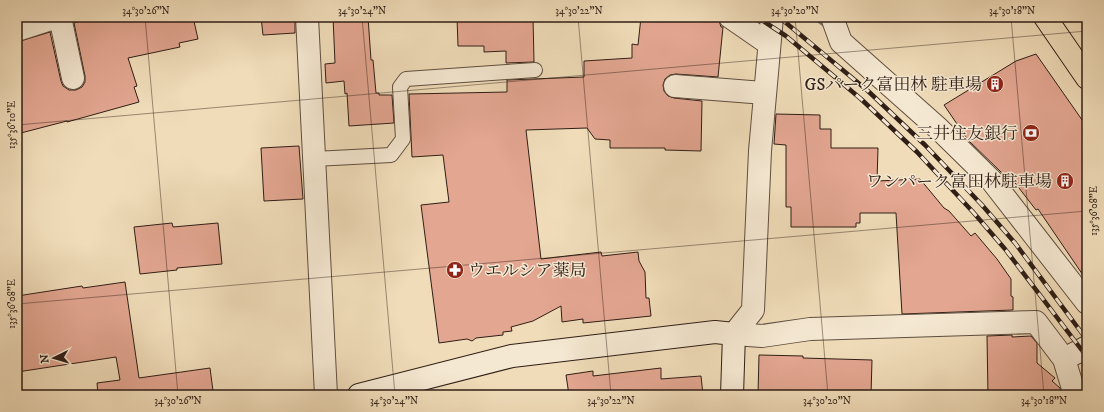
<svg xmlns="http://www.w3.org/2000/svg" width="1104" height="412" font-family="'IM FELL DW Pica','Noto Serif JP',serif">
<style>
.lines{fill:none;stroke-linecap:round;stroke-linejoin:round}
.stream{stroke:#707c75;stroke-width:7}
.building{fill:#e3a691;stroke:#2f1e16}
.lane-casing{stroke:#5f4e3f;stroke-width:16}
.street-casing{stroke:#5f4e3f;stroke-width:24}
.secondary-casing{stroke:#2f1e16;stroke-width:24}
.highway-casing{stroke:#2f1e16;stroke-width:24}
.lane{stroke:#f5e8d2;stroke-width:14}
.street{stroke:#f5e8d2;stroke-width:22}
.secondary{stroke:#f5e8d2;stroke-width:22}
.highway{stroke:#f0dcb9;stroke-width:22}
.rail-casing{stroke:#2f1e16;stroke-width:4.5}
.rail{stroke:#f5e8d2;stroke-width:3;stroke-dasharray:9;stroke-linecap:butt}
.ticks{fill:none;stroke:#2f1e16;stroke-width:1;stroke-opacity:0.45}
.labels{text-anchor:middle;stroke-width:3;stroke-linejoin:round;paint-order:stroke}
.poi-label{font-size:17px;fill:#2f1e16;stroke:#f5e8d2;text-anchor:end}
.neatline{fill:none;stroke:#2f1e16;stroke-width:1.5}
.ticks-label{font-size:10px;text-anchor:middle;fill:#2f1e16}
</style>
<rect width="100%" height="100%" fill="#f0dcb9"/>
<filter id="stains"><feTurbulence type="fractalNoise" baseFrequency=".005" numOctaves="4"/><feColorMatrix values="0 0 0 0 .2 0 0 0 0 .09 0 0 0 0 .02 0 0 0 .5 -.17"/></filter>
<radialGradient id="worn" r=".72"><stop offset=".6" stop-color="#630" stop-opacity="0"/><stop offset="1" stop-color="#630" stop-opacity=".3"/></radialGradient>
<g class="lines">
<path class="stream" d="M 816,17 L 828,26"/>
</g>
<path class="building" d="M 94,17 L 193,17 L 198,39 L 179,43 L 180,47 L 128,58 L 137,86 L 134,87 L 139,102 L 67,122 L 67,121 L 17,134 L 17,42 L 50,32 L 61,81 L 63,86 L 69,90 L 76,90 L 82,87 L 85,82 L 85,76 L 74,23 Z
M 261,17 L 295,17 L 295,33 L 263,35 Z
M 333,17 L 368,17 L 371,60 L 373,60 L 376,93 L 379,93 L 379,95 L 392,95 L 394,123 L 349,126 L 347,93 L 345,94 L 344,81 L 326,83 L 325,64 L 335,63 Z
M 457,17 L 533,17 L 534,62 L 506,63 L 506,51 L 484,52 L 484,46 L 458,46 Z
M 641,17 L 718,17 L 721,27 L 723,27 L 718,77 L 676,74 L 670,75 L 665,79 L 663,85 L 664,91 L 668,96 L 674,98 L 702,101 L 701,151 L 665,150 L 665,148 L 610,148 L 610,140 L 595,139 L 587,128 L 526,130 L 541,259 L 601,252 L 602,256 L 638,252 L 639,261 L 645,272 L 646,298 L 649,298 L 651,316 L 583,323 L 583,319 L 562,322 L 561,306 L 533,321 L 511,327 L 512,331 L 503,332 L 503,335 L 476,338 L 472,341 L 467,339 L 439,343 L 421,205 L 449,202 L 443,155 L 412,157 L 409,94 L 507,92 L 507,80 L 584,77 L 584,61 L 632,58 L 632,44 L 638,45 Z
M 1036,54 L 1087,127 L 1087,281 L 1038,209 L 1036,210 L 1012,179 L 1007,180 L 1001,172 L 968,140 L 944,105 L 1016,61 Z
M 776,114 L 820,115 L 820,129 L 831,129 L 831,148 L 878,148 L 877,181 L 920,179 L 944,208 L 949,211 L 971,236 L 975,233 L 997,259 L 1011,279 L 1011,296 L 1013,297 L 1013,310 L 902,314 L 896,213 L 860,213 L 860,223 L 856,223 L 856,227 L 791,227 L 791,207 L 786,207 L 786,145 L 774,144 Z
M 299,146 L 303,199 L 264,201 L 261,148 Z
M 172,223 L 173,227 L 218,223 L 222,264 L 177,268 L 177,270 L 140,274 L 134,227 Z
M 125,282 L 139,378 L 210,368 L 213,391 L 182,395 L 98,395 L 97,383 L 120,380 L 116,357 L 17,372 L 17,296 L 82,286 L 83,288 Z
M 1012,335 L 1012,337 L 1031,336 L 1037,343 L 1037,363 L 1055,378 L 1052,381 L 1060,388 L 1062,395 L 988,395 L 987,336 Z
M 759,355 L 803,356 L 803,358 L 872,360 L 871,395 L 758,395 Z
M 661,368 L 661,379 L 701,376 L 703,395 L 569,395 L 566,375 L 593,371 L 593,376 Z"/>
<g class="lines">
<defs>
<path id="lane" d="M 314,159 L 391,155 L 403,139 L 400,87 L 406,79 L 535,70"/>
<path id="street" d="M 60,17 L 73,78
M 307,17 L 326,395
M 730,17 L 769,44
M 832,17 L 841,42 L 939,129 L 992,181 L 1087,303
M 17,30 L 57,17
M 675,86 L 765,93
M 734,334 L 762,336 L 810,329 L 1036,322 L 1064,359 L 1075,395
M 734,334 L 753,310 L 760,151 L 772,17
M 1064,359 L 1087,347"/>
<path id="secondary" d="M 359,395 L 512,356 L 715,332 L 734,334 L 732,395"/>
<path id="highway" d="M 1045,17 L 1087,78"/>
</defs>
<use href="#lane" class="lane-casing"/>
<use href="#street" class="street-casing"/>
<use href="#secondary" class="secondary-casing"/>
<use href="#highway" class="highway-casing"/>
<use href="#lane" class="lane"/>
<use href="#street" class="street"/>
<use href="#secondary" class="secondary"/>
<use href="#highway" class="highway"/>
<defs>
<path id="rail" d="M 757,17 L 786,36 L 861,99 L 917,152 L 973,212 L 1005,249 L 1087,357
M 779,17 L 868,91 L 925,145 L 982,205 L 1015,243 L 1087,340"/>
</defs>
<use href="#rail" class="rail-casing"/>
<use href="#rail" class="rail"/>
</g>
<path class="ticks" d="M 145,17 L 178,395M 362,17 L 395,395M 578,17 L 611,395M 795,17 L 828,395M 1011,17 L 1044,395M 17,125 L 1087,31M 17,304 L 1087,211M 1027,395 L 1087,390"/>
<defs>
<symbol id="building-disc" viewBox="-11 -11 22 22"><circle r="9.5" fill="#8f2418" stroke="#f5e8d2"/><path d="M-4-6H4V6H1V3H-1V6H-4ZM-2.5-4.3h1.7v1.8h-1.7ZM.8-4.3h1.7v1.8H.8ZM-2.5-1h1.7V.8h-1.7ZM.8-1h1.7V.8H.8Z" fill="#fff"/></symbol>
<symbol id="bank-disc" viewBox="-11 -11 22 22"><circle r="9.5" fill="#8f2418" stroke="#f5e8d2"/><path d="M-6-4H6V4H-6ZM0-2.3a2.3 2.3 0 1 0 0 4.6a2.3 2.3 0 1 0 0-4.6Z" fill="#fff"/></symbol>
<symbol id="pharmacy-disc" viewBox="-11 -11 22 22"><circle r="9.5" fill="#8f2418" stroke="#f5e8d2"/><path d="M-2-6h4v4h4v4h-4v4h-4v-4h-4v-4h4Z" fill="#fff"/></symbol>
</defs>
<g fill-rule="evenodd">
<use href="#building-disc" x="985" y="74" width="20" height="20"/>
<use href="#bank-disc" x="1021" y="123" width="20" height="20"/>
<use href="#building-disc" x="1055" y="171" width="20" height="20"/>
<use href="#pharmacy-disc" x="445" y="260" width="20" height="20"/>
</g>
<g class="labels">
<g class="poi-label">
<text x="982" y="90">GSパーク富田林 駐車場</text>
<text x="1018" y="139">三井住友銀行</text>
<text x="1052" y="187">ワンパーク富田林駐車場</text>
<text x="468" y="276" text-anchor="start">ウエルシア薬局</text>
</g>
</g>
<rect width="1104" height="412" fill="none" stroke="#f0dcb9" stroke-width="44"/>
<g transform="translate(54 358) rotate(265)" stroke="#f5e8d2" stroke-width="3" paint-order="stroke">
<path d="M0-3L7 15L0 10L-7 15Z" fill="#2f1e16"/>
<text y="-6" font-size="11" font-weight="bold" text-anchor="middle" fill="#2f1e16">N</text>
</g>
<rect x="22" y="22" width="1060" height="368" class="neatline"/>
<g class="ticks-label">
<text x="146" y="14">34°30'26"N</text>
<text x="362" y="14">34°30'24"N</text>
<text x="579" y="14">34°30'22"N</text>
<text x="795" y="14">34°30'20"N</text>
<text x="1012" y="14">34°30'18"N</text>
<text transform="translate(11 125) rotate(-90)" y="4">135°36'10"E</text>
<text transform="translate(1093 211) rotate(-90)" y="4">135°36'08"E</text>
<text transform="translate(11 304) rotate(-90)" y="4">135°36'08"E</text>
<text x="178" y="404">34°30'26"N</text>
<text x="394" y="404">34°30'24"N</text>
<text x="611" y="404">34°30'22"N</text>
<text x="827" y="404">34°30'20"N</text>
<text x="1044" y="404">34°30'18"N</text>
</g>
<rect width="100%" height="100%" filter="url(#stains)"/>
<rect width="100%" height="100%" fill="url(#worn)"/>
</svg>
